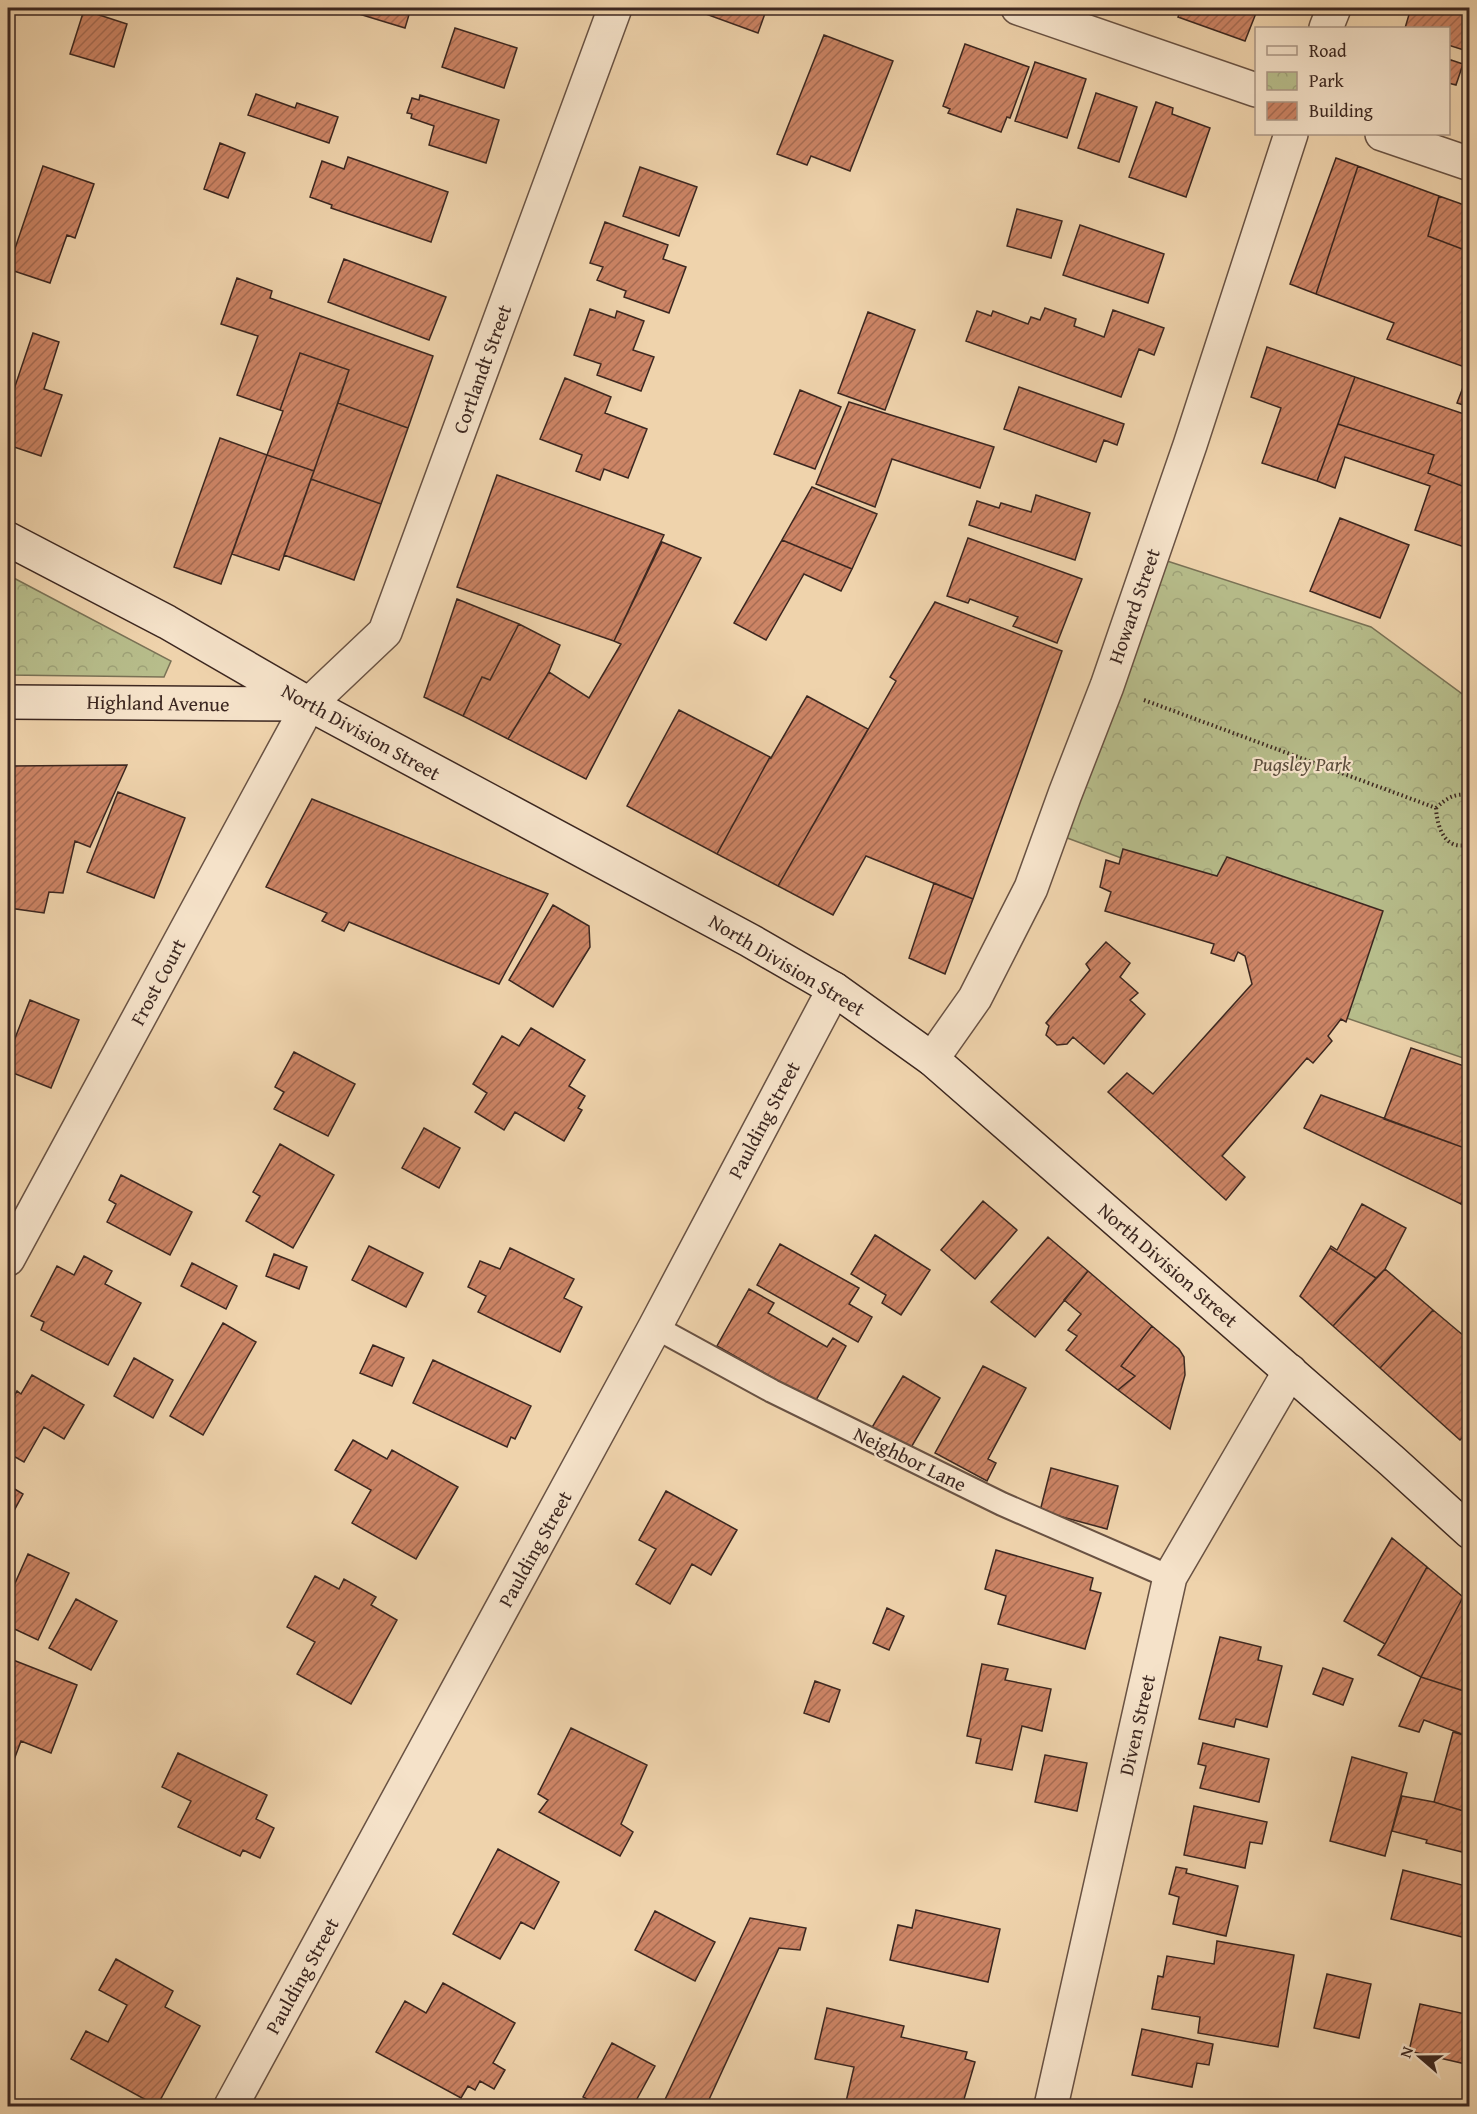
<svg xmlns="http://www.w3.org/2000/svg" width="1477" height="2114" font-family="'Gentium Book Plus',serif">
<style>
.park{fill:url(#park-crowns);stroke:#7a7256;stroke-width:1.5}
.building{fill:url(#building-hatch);stroke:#3c2720;stroke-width:1.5}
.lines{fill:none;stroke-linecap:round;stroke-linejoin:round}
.lane-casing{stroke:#695243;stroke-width:26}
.street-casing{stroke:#695243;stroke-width:36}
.secondary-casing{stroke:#3c2720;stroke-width:36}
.path{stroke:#3c2720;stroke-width:4;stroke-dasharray:1.5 3;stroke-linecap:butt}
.lane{stroke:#f5e2c9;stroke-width:22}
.street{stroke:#f5e2c9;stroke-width:33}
.secondary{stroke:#f5e2c9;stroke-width:33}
.labels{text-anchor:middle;stroke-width:4.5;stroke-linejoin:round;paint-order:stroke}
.street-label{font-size:20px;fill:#3c2720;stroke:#f5e2c9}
.park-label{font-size:20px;font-style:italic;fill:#5b4c3b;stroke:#f5e2c9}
</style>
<defs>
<pattern id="park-crowns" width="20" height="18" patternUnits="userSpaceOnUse" patternTransform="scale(1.5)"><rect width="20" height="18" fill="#b7bd8b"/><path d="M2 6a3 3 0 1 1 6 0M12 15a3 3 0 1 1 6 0" fill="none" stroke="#9ea278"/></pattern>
<pattern id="building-hatch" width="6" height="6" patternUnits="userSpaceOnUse" patternTransform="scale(1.5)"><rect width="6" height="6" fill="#cc8465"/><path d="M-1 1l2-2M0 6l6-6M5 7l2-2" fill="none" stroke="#a76c53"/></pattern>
</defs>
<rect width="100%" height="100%" fill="#efd3ac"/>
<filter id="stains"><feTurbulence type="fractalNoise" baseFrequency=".00333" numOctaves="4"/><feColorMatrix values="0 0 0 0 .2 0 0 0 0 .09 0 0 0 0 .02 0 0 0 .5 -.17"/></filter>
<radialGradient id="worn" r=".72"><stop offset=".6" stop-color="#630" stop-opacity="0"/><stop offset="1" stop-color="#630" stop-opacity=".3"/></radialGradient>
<path class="park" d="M 1164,560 L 1371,627 L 1469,699 L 1469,1060 L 1326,1011 L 1340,939 L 1051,832 Z
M 8,575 L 171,661 L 164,677 L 8,675 Z"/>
<path class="building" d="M 8,8 L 16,8 L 8,32 Z
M 361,8 L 411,8 L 405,28 L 359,14 Z
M 693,8 L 767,8 L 758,33 L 692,9 Z
M 1182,8 L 1258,8 L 1245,41 L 1178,17 Z
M 1411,8 L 1470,8 L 1470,52 L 1448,45 L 1448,28 L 1405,28 Z
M 84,10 L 127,24 L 114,67 L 70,54 Z
M 455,28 L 517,48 L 504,88 L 442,67 Z
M 824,35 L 893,61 L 850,171 L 811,156 L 807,165 L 777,154 Z
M 965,44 L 1029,67 L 1010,118 L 1007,117 L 1001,132 L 948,113 L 950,109 L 943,106 Z
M 1448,59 L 1463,64 L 1456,85 L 1448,83 Z
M 1035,62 L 1086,79 L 1067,138 L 1015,121 Z
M 1096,93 L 1137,107 L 1119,162 L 1078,148 Z
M 256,94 L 295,108 L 297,103 L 338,117 L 329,143 L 248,115 Z
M 420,95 L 499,120 L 486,163 L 429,145 L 434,126 L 411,118 L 412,114 L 407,113 L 412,98 L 419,100 Z
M 1156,102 L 1173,108 L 1172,114 L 1210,128 L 1186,197 L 1129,177 Z
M 220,143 L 245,153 L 228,198 L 204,189 Z
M 348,157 L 448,192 L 431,242 L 331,208 L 332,205 L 310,197 L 322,161 L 344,169 Z
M 1336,158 L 1358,166 L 1316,294 L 1290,284 Z
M 43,166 L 94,184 L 75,238 L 67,235 L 50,283 L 8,269 Z
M 1358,166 L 1439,196 L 1428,236 L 1470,252 L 1470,369 L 1387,339 L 1394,323 L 1316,294 Z
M 640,167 L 697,187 L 679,236 L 623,216 Z
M 1439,196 L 1470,207 L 1470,252 L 1428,236 Z
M 1017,209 L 1062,221 L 1051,258 L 1007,246 Z
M 605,222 L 668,245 L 663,259 L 686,267 L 669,313 L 624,297 L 626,291 L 597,280 L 603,267 L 590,263 Z
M 1080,225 L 1164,254 L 1148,303 L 1063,275 Z
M 344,259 L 446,297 L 429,340 L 328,302 Z
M 237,278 L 272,291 L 270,298 L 433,356 L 408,428 L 338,403 L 349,370 L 300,353 L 280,410 L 237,395 L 258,336 L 221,324 Z
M 1045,308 L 1076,319 L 1074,326 L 1104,337 L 1113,310 L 1164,328 L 1154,355 L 1139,349 L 1121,397 L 966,341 L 977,311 L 991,316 L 993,311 L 1028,324 L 1031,317 L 1040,320 Z
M 590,309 L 615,318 L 617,311 L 644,321 L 633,350 L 654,357 L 641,391 L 597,375 L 601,364 L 574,355 Z
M 868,312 L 915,330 L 885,410 L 838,393 Z
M 33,333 L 59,342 L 44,389 L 62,395 L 41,456 L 8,445 L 8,407 Z
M 1267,347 L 1355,377 L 1317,481 L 1262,463 L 1281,408 L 1251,397 Z
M 300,353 L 349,370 L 314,471 L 267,455 L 283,411 L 280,410 Z
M 1470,369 L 1470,407 L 1457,403 Z
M 1355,377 L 1470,416 L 1470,489 L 1428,473 L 1434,455 L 1338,424 Z
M 565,378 L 611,397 L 605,413 L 647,429 L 628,478 L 604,469 L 600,480 L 576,471 L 582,455 L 540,439 Z
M 1019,387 L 1124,424 L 1117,445 L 1104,440 L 1096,462 L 1004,429 Z
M 800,390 L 841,407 L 815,469 L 774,454 Z
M 849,402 L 994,447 L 980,488 L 892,459 L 875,507 L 816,484 Z
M 338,403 L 408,428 L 381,504 L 311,479 Z
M 1338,424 L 1434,455 L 1428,473 L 1470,489 L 1470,549 L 1415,530 L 1430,486 L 1345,457 L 1335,488 L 1317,481 Z
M 220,438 L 267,455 L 221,584 L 174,567 Z
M 267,455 L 314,471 L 279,570 L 232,554 Z
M 497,475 L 664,535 L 614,641 L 457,587 Z
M 311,479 L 381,504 L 354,580 L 284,555 Z
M 812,487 L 877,514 L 852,569 L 782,540 Z
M 1036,495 L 1090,513 L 1075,560 L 969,525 L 977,501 L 999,508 L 1001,503 L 1031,512 Z
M 1340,518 L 1409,545 L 1380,618 L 1310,591 Z
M 968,538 L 1082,579 L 1057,643 L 1013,626 L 1018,617 L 970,599 L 968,603 L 947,596 Z
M 782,540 L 852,569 L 841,591 L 804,574 L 766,640 L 734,623 Z
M 662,542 L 701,558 L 586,779 L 508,739 L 549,672 L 589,698 L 621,644 L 614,641 Z
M 457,599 L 519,624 L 490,680 L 482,677 L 463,716 L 424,697 Z
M 935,602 L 1062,651 L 973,899 L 866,856 L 833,915 L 778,886 L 896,681 L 890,677 Z
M 519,624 L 560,645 L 549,672 L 508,739 L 463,716 L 482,677 L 490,680 Z
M 807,696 L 868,729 L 778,886 L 717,854 L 770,757 L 771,758 Z
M 679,710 L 770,757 L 717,854 L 627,806 Z
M 127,765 L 90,847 L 75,841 L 63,893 L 49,892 L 44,913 L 9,908 L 14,883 L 8,880 L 8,774 L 11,766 Z
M 118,792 L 185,818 L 154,898 L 87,872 Z
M 312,799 L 548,894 L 499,984 L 349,922 L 344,931 L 322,921 L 327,913 L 266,887 Z
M 1123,849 L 1217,876 L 1227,857 L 1383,911 L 1346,1022 L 1341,1019 L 1328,1036 L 1332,1041 L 1313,1063 L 1307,1058 L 1222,1156 L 1245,1177 L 1226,1200 L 1108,1092 L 1127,1073 L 1153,1094 L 1252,984 L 1245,956 L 1238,952 L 1234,961 L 1211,953 L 1214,944 L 1105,911 L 1111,892 L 1100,887 L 1106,860 L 1119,864 Z
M 934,883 L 973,899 L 945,974 L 909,958 Z
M 553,905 L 589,926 L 590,947 L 553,1007 L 509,980 Z
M 1106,942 L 1130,963 L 1120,977 L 1138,993 L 1130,1000 L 1145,1014 L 1104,1064 L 1073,1037 L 1067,1044 L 1057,1045 L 1046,1035 L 1049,1026 L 1046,1023 L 1090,970 L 1086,964 Z
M 30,1000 L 79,1020 L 51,1088 L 8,1071 L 8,1056 Z
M 531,1028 L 585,1060 L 569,1086 L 585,1096 L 578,1108 L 582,1110 L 564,1141 L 515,1112 L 504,1130 L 475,1112 L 487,1093 L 473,1084 L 502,1036 L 519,1046 Z
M 1411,1048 L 1470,1068 L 1470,1150 L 1384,1119 Z
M 294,1052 L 355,1084 L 328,1136 L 274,1109 L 284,1092 L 275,1087 Z
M 1321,1095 L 1470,1150 L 1470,1177 L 1461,1204 L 1304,1128 Z
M 424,1128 L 460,1148 L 439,1188 L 402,1168 Z
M 280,1144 L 334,1175 L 293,1248 L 246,1221 L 260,1196 L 253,1192 Z
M 121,1175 L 192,1212 L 170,1255 L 107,1222 L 116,1204 L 109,1200 Z
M 1470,1177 L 1470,1208 L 1461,1204 Z
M 983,1201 L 1017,1230 L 975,1279 L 941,1250 Z
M 1362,1204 L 1406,1228 L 1385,1269 L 1376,1278 L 1330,1248 L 1331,1246 L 1337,1250 Z
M 875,1235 L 930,1270 L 901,1315 L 882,1303 L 886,1295 L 851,1274 Z
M 1048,1237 L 1088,1271 L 1035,1337 L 991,1302 Z
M 780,1244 L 859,1288 L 849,1304 L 872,1317 L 858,1342 L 757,1285 Z
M 369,1246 L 423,1273 L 406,1307 L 352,1280 Z
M 510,1248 L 574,1279 L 564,1298 L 582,1307 L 560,1352 L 478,1312 L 486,1296 L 468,1287 L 480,1261 L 500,1269 Z
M 1330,1248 L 1376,1278 L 1333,1326 L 1300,1296 Z
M 274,1254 L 307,1267 L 299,1289 L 266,1276 Z
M 84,1256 L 112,1271 L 105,1284 L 141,1303 L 108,1365 L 41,1330 L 44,1322 L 31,1316 L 57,1266 L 74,1275 Z
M 192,1263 L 237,1286 L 226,1309 L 181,1286 Z
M 1385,1269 L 1433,1310 L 1380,1368 L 1333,1326 Z
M 1088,1271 L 1152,1326 L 1121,1366 L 1135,1376 L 1118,1390 L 1066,1350 L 1077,1336 L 1068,1330 L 1081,1314 L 1064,1300 Z
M 749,1289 L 774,1303 L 768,1313 L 827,1347 L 833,1338 L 846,1346 L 815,1402 L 717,1346 Z
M 1433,1310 L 1470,1341 L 1470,1430 L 1460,1440 L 1380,1368 Z
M 223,1323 L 256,1342 L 203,1435 L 170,1416 Z
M 1152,1326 L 1179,1349 L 1184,1357 L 1185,1375 L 1170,1429 L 1118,1390 L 1135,1376 L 1121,1366 Z
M 373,1345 L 404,1358 L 392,1386 L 360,1373 Z
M 134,1358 L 173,1380 L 153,1418 L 114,1396 Z
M 433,1360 L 531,1406 L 515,1439 L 511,1437 L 507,1447 L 413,1403 Z
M 983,1366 L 1026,1388 L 988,1459 L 996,1463 L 987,1481 L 935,1453 Z
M 32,1375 L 84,1405 L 64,1439 L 44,1427 L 24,1462 L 8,1453 L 8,1408 L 17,1391 L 21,1394 Z
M 903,1376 L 940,1398 L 909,1451 L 871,1429 Z
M 353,1440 L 387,1459 L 392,1450 L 458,1487 L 416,1559 L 352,1523 L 371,1490 L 335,1470 Z
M 1051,1468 L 1118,1486 L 1107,1529 L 1040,1511 Z
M 8,1485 L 23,1494 L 8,1522 Z
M 666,1491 L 737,1530 L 711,1575 L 692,1564 L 670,1604 L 636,1584 L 656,1549 L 639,1540 Z
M 1392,1538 L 1427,1567 L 1385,1644 L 1344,1621 Z
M 996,1550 L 1093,1578 L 1090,1590 L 1101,1593 L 1085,1649 L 998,1624 L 1006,1596 L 985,1589 Z
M 28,1554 L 69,1573 L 38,1640 L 8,1626 L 8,1599 Z
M 1427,1567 L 1463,1597 L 1421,1677 L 1378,1655 L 1385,1644 Z
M 315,1576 L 339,1589 L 344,1579 L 376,1597 L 371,1605 L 397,1620 L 351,1704 L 297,1674 L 315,1642 L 287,1627 Z
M 1463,1597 L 1470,1602 L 1470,1693 L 1421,1677 Z
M 76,1599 L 117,1621 L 91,1670 L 49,1648 Z
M 887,1608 L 904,1616 L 889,1650 L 873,1643 Z
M 1220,1637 L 1261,1647 L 1258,1660 L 1282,1666 L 1267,1727 L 1236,1719 L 1234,1727 L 1199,1719 Z
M 8,1658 L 77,1685 L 51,1753 L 21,1741 L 8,1776 Z
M 982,1664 L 1008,1669 L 1005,1680 L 1051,1689 L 1042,1731 L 1022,1726 L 1012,1770 L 976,1763 L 981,1739 L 967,1736 Z
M 1323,1668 L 1353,1679 L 1343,1705 L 1313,1694 Z
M 1421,1677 L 1470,1693 L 1470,1737 L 1424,1720 L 1419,1732 L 1399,1726 Z
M 815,1681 L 840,1690 L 829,1722 L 804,1713 Z
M 571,1728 L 647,1765 L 621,1824 L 633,1832 L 620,1856 L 539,1812 L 548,1800 L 538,1794 Z
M 1453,1732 L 1470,1737 L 1470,1813 L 1434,1802 Z
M 1203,1743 L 1269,1759 L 1259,1802 L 1200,1788 L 1206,1766 L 1198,1764 Z
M 178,1753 L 267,1795 L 256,1819 L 274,1828 L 260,1858 L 243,1850 L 240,1856 L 178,1827 L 191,1801 L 162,1787 Z
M 1045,1755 L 1087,1763 L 1077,1811 L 1035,1802 Z
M 1352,1757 L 1407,1773 L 1385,1856 L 1330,1841 Z
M 1402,1796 L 1434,1802 L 1470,1813 L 1470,1854 L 1426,1843 L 1427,1840 L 1392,1831 Z
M 1194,1806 L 1267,1822 L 1262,1844 L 1250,1842 L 1245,1868 L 1184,1855 Z
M 498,1849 L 559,1882 L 534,1929 L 521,1922 L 500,1959 L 453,1934 Z
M 1176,1867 L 1187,1869 L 1186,1873 L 1238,1886 L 1226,1936 L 1173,1924 L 1179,1897 L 1169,1894 Z
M 1403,1870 L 1470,1887 L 1470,1939 L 1391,1919 Z
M 916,1910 L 1000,1929 L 988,1982 L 890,1960 L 898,1925 L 912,1928 Z
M 655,1911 L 715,1942 L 695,1981 L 635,1950 Z
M 750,1918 L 806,1928 L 800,1950 L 779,1948 L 706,2106 L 662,2106 Z
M 1217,1941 L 1294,1955 L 1278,2047 L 1198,2033 L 1200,2017 L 1152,2009 L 1158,1976 L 1163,1977 L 1167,1956 L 1214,1964 Z
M 116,1959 L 173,1991 L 165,2007 L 200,2026 L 157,2106 L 71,2059 L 86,2031 L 108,2042 L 127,2005 L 99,1990 Z
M 1327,1974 L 1371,1984 L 1359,2038 L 1314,2028 Z
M 443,1983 L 515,2023 L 493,2063 L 505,2070 L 494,2089 L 480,2081 L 475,2090 L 468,2086 L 461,2098 L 376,2052 L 405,2001 L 426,2013 Z
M 1420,2004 L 1470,2015 L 1470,2065 L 1409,2051 Z
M 827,2008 L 904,2026 L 901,2037 L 967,2052 L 965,2059 L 975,2062 L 962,2106 L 845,2106 L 854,2067 L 815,2059 Z
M 1142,2029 L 1213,2044 L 1209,2065 L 1197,2063 L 1192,2087 L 1132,2075 Z
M 612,2043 L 655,2066 L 633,2106 L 601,2106 L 583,2097 Z
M 1126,2100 L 1156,2106 L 1125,2106 Z"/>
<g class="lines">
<defs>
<path id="lane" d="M 655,1327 L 772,1391 L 1002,1504 L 1170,1577"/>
<path id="street" d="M 1018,8 L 1256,90
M 1326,28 L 1334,8
M 1382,134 L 1470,164
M 932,1059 L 975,998 L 1031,888 L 1065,794 L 1107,686 L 1190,445 L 1291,134
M 8,1259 L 309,704 L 385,632 L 615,8
M 231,2106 L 655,1327 L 834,989
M 1051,2106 L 1170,1577 L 1290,1371"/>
<path id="secondary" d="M 8,539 L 167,622 L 309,704 L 749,940 L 834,989 L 932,1059 L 1392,1461 L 1470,1532
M 8,702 L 307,704"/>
</defs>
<use href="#lane" class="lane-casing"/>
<use href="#street" class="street-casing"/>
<use href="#secondary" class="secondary-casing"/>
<path class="path" d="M 1144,700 L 1436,808
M 1436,808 C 1437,827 1445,852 1470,844
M 1436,808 C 1447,798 1454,793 1470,795"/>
<use href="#lane" class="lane"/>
<use href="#street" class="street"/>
<use href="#secondary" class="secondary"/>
</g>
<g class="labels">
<g class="street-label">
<text transform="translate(482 369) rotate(-70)" y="7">Cortlandt Street</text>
<text transform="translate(1134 606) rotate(-71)" y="7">Howard Street</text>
<text transform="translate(158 703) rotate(1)" y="7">Highland Avenue</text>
<text transform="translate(361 732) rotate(29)" y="7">North Division Street</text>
<text transform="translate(787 965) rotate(31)" y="7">North Division Street</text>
<text transform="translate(158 982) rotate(-62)" y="7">Frost Court</text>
<text transform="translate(764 1120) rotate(-62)" y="7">Paulding Street</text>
<text transform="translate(1168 1265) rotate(41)" y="7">North Division Street</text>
<text transform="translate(910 1459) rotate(26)" y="7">Neighbor Lane</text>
<text transform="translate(535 1549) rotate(-61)" y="7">Paulding Street</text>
<text transform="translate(1137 1725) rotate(-77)" y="7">Diven Street</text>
<text transform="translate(302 1976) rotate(-61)" y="7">Paulding Street</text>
</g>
<g class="park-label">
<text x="1302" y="771">Pugsley Park</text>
</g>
</g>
<rect width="1477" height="2114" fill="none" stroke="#efd3ac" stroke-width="30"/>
<rect x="9" y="9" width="1459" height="2096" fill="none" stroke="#3c2720" stroke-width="3"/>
<rect x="15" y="15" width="1447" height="2084" fill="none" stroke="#3c2720" stroke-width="1.5"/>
<rect x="1255" y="27" width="195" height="108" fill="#f5e2c9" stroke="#ab9785" stroke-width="1.5"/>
<rect x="1267" y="46" width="30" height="9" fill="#f5e2c9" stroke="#ab9785" stroke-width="1.5"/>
<text x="1309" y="57" font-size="18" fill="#3c2720">Road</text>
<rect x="1267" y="72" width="30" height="18" fill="url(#park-crowns)" stroke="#ab9785" stroke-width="1.5"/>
<text x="1309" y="87" font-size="18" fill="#3c2720">Park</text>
<rect x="1267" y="102" width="30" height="18" fill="url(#building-hatch)" stroke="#ab9785" stroke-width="1.5"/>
<text x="1309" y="117" font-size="18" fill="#3c2720">Building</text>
<g transform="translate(1420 2057) rotate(290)" stroke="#f5e2c9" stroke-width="4.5" paint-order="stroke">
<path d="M0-4.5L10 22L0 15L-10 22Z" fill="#3c2720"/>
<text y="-9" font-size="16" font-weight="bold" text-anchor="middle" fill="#3c2720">N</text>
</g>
<rect width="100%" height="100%" filter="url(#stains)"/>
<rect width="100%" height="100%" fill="url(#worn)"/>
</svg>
